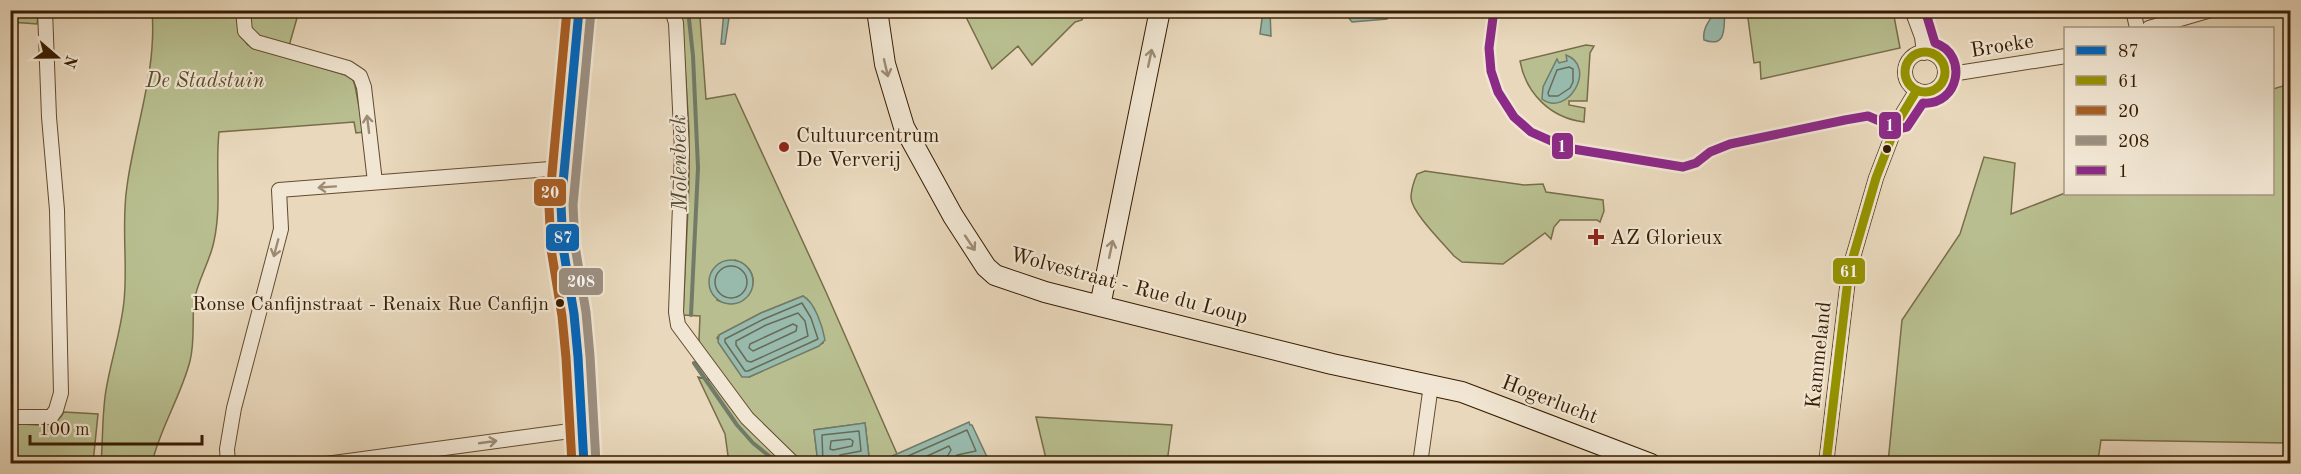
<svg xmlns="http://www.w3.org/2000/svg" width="2301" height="474" font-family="'Old Standard TT',serif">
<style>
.green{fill:#b8be8f;stroke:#786d48;stroke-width:1.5;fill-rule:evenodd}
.water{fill:#98baad;stroke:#717b68;stroke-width:1.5}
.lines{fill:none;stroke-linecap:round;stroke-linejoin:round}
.shore{stroke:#686b56;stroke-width:1.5}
.stream{stroke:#717b68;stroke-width:4}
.street-casing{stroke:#644b2f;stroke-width:16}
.secondary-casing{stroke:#371c00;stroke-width:22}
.primary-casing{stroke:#371c00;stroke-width:23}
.street{stroke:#f1e6d3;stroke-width:14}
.secondary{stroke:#f1e6d3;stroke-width:20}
.primary{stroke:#e9d8bc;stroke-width:21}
.bus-1-casing{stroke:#f1e6d3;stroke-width:14}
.bus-2-casing{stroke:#f1e6d3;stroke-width:14}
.bus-3-casing{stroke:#f1e6d3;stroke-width:14}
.bus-4-casing{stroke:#f1e6d3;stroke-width:14}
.bus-5-casing{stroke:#f1e6d3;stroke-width:14}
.bus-1{stroke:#0065bd;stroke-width:9}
.bus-2{stroke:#959300;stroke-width:9}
.bus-3{stroke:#a85e24;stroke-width:9}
.bus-4{stroke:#9b8e80;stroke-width:9}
.bus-5{stroke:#8c2b87;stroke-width:9}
.oneway{stroke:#9d8b74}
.poi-dot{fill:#8f2418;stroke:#f1e6d3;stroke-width:2}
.bus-dot{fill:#371c00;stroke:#f1e6d3;stroke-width:2}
.labels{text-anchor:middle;stroke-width:4.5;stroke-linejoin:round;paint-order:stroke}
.bus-label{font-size:20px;fill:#371c00;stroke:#f1e6d3;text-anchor:end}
.street-label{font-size:21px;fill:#371c00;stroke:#f1e6d3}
.park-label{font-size:21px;font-style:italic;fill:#5e4d2b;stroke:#f1e6d3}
.poi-label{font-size:21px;fill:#371c00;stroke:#f1e6d3;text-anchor:start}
.water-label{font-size:22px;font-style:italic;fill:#544b34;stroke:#f1e6d3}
.line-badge{stroke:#f1e6d3;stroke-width:2}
.badge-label{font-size:16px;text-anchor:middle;font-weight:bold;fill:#fff}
</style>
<rect width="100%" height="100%" fill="#e9d8bc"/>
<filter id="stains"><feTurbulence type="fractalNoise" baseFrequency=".00333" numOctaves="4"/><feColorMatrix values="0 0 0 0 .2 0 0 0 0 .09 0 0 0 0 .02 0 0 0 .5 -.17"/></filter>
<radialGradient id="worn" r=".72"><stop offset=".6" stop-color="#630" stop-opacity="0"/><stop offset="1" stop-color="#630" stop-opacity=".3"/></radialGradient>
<path class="green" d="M 10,11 L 39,11 L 37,24 L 11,22 Z
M 152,11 L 238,11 L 238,32 L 248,45 L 352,77 L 355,86 L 364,132 L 356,133 L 354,122 L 219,132 C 215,168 222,205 214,241 C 210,262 197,281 194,302 C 192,321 195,342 190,361 C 181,396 160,428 152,463 L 101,464 C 103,439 102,414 106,390 C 111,360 121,331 124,301 C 128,263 121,225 127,186 C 135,127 157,71 152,11 Z
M 247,11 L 299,11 L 289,46 L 256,36 L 249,29 Z
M 679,11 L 697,11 L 700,18 L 706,99 L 735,94 L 826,292 L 901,463 L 819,463 L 869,457 L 865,423 L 814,430 L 818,463 L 801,463 L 769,434 L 703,355 L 699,340 L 700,316 L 683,315 L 689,186 L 689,130 L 682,18 ZM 735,260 C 771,272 747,316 717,300 ZM 803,296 L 823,343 L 749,377 L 717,338 L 719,335 L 761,313 Z
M 963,11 L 1085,11 L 1082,20 L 1075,22 L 1032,65 L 1018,46 L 992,69 Z
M 1747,11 L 1893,11 L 1900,48 L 1761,79 L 1760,62 L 1754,63 Z
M 1586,45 L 1594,46 L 1590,53 L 1587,101 L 1569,101 L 1569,105 L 1585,108 L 1584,122 C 1551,118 1526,94 1520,61 Z
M 2290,84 L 2290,443 L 2101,440 L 2098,460 L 2065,460 L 2064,464 L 1888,463 L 1902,320 L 1960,234 L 1984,157 L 2015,163 L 2011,214 L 2065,193 L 2272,194 L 2273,89 Z
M 1425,171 L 1524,185 L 1543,184 L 1546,192 L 1603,200 L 1604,211 L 1600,222 L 1597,220 L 1560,220 L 1554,227 L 1551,239 L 1545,233 L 1503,264 L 1462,262 L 1454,256 C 1444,244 1412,213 1411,198 C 1411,189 1414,181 1417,174 Z
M 698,377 L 711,380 L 786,463 L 729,463 L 725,434 Z
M 64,412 L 98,414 L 93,463 L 11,464 L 11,423 C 28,424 55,431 64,412 Z
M 1036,417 L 1172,425 L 1167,463 L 1047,463 Z"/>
<path class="water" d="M 1716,10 L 1725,11 C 1723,23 1729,49 1704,40 C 1702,28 1710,20 1716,10 Z
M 724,11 L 730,11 L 725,44 L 721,44 Z
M 1263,11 L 1270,11 L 1271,36 L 1260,34 Z
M 1348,11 L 1382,11 L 1382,14 L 1387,13 L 1387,19 L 1352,22 L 1348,17 Z
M 1566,55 C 1598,67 1567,118 1542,99 L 1543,87 L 1557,59 L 1559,63 L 1567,61 Z
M709 282a22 22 0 1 1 44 0a22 22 0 1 1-44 0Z
M 803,296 C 815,302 823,328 825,340 L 819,346 L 749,377 L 742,377 L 718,342 L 719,335 L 761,313 Z
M 969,422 L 970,425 L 972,425 L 987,457 L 937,463 L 892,463 L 890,457 Z
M 865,423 L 869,457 L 818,463 L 814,430 Z"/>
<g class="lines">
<path class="shore" d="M 1569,67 L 1573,69 L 1573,82 L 1570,88 L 1558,96 L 1549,96 L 1548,93 L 1557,70 Z
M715 282a16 16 0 1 1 32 0a16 16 0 1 1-32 0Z
M 802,303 L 811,318 L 818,339 L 748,371 L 745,371 L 725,342 L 725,339 L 764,319 Z
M 798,313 L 805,321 L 808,336 L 751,362 L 747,361 L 736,345 L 736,341 L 766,325 Z
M 793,324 L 797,326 L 796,331 L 753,351 L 749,348 L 750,344 Z
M 850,439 L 853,441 L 852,446 L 833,450 L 830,449 L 831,441 Z
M 823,464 L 822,435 L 859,431 L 861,451 L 840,455 L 836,464
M 897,464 L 899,460 L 967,430 L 976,451 L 957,455 L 953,464
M 910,464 L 949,446 L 951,450 L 947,457 L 946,464"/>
<path class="stream" d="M 688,10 L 693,56 L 698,168 L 691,315
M 694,363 L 737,425 L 753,443 L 779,464"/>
<defs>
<path id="street" d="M 243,10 L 245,31 L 256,42 L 348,68 L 360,76 L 364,87 L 375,182
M 672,10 L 676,23 L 682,152 L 676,312 L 678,325 L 747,418 L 794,464
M 1912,10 L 1922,37 L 1924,53
M 2133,10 L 2137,28
M 2149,28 L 2211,10
M1905 72a20 20 0 1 1 40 0a20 20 0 1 1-40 0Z
M 1945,75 L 2066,56
M 10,417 L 51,417 L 56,410 L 61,393 L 57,210 L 49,117 L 45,10
M 228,464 L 227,449 L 234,408 L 281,229 L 279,190 L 563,168
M 326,464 L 570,431 L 582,432
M 1420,464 L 1431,385
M 1826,464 L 1849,271 L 1876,178 L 1897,123 L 1917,90"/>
<path id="secondary" d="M 877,10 L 885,64 L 904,127 L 953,216 L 986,267 L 995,275 L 1045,292 L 1100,306 L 1332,364 L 1462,392 L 1651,464
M 1100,306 L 1160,10"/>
<path id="primary" d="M 579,10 L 561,205 L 563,247 L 574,314 L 578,357 L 584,464"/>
</defs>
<use href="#street" class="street-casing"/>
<use href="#secondary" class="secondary-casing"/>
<use href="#primary" class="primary-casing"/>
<use href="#street" class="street"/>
<use href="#secondary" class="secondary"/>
<use href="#primary" class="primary"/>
<defs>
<path id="bus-1" d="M 579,10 L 561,205 L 563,247 L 574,314 L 578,357 L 584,464"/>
<path id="bus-2" d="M1905 72a20 20 0 1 1 40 0a20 20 0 1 1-40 0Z
M 1826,464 L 1849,271 L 1876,178 L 1897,123 L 1917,90"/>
<path id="bus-3" d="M 567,10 L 549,206 L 551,249 L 562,316 L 566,358 L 572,464"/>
<path id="bus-4" d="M 591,11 L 573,205 L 575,246 L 586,312 L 590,356 L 596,463"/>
<path id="bus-5" d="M 1494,10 L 1489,48 L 1491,71 L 1498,92 L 1514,117 L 1531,132 L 1567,148 L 1683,167 L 1696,163 L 1710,152 L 1730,144 L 1845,120 L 1868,116 L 1898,129 L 1907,127 L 1923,103 C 1959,106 1969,54 1935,43 L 1925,10"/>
</defs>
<use href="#bus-1" class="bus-1-casing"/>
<use href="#bus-2" class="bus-2-casing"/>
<use href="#bus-3" class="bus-3-casing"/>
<use href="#bus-4" class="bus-4-casing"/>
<use href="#bus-5" class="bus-5-casing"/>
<use href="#bus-1" class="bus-1"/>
<use href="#bus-2" class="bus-2"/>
<use href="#bus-3" class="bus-3"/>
<use href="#bus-4" class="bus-4"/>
<use href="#bus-5" class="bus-5"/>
</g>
<defs><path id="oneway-shaft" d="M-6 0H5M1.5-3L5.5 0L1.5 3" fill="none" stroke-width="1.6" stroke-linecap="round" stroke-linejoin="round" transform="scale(1.5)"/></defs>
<g class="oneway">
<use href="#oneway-shaft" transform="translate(1150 58) rotate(-78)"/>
<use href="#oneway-shaft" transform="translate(886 68) rotate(77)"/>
<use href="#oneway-shaft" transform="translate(368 124) rotate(-97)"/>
<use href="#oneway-shaft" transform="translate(327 187) rotate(176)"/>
<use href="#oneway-shaft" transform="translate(970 243) rotate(56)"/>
<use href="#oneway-shaft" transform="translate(276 248) rotate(105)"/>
<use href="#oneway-shaft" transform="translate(1111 249) rotate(-78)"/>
<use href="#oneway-shaft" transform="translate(488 442) rotate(-8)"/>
</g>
<g class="poi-dot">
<circle cx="784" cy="147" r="6"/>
<path d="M1593 228h6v6h6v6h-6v6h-6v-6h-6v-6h6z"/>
</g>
<g class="bus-dot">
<circle cx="1887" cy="149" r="5"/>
<circle cx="560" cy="303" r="5"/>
</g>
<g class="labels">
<g class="bus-label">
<text x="549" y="310">Ronse Canfijnstraat - Renaix Rue Canfijn</text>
</g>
<g class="street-label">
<text transform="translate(2002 45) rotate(-9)" y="7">Broeke</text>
<text transform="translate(1129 285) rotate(15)" y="7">Wolvestraat - Rue du Loup</text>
<text transform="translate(1818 355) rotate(-84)" y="7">Kammeland</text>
<text transform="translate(1550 399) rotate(21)" y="7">Hogerlucht</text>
</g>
<g class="park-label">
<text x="205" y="87">De Stadstuin</text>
</g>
<g class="poi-label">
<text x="796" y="142">Cultuurcentrum<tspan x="796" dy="24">De Ververij</tspan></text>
<text x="1610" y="244">AZ Glorieux</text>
</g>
<g class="water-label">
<text transform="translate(678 163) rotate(-91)" y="8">Molenbeek</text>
</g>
</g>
<g class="line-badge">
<rect x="1878" y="111" width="24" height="29" rx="6" fill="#8c2b87"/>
<rect x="1551" y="132" width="23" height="28" rx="6" fill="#8c2b87"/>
<rect x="533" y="178" width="34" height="29" rx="6" fill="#a85e24"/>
<rect x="545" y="223" width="35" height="29" rx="6" fill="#0065bd"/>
<rect x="1832" y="257" width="34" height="28" rx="6" fill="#959300"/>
<rect x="558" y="267" width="46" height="29" rx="6" fill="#9b8e80"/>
</g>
<g class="badge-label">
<text x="1890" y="131">1</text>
<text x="1562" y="152">1</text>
<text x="550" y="198">20</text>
<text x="563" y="243">87</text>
<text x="1849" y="277">61</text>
<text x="581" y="287">208</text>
</g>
<rect width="2301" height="474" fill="none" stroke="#e9d8bc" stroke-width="36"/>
<rect x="12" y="12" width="2277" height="450" fill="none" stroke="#371c00" stroke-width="3"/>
<rect x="18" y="18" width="2265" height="438" fill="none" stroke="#371c00" stroke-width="1.5"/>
<rect x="2064" y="27" width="210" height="168" fill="#f1e6d3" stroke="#a7957f" stroke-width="1.5"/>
<rect x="2076" y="46" width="30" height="9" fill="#0065bd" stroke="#a7957f" stroke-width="1.5"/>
<text x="2118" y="57" font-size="18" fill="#371c00">87</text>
<rect x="2076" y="76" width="30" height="9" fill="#959300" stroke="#a7957f" stroke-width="1.5"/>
<text x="2118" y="87" font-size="18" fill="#371c00">61</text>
<rect x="2076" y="106" width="30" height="9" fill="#a85e24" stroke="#a7957f" stroke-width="1.5"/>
<text x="2118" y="117" font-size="18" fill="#371c00">20</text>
<rect x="2076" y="136" width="30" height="9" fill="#9b8e80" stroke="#a7957f" stroke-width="1.5"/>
<text x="2118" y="147" font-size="18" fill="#371c00">208</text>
<rect x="2076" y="166" width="30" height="9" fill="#8c2b87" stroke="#a7957f" stroke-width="1.5"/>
<text x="2118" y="177" font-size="18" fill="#371c00">1</text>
<g transform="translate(57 57) rotate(110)" stroke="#f1e6d3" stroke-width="4.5" paint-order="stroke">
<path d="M0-4.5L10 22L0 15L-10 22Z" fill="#371c00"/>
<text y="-9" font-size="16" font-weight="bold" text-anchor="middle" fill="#371c00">N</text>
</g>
<path d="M30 435v9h172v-9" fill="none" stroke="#371c00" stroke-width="3"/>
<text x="39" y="435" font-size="18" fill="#371c00" stroke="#f1e6d3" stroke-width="4.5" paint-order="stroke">100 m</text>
<rect width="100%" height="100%" filter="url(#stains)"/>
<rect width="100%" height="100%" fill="url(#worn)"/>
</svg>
